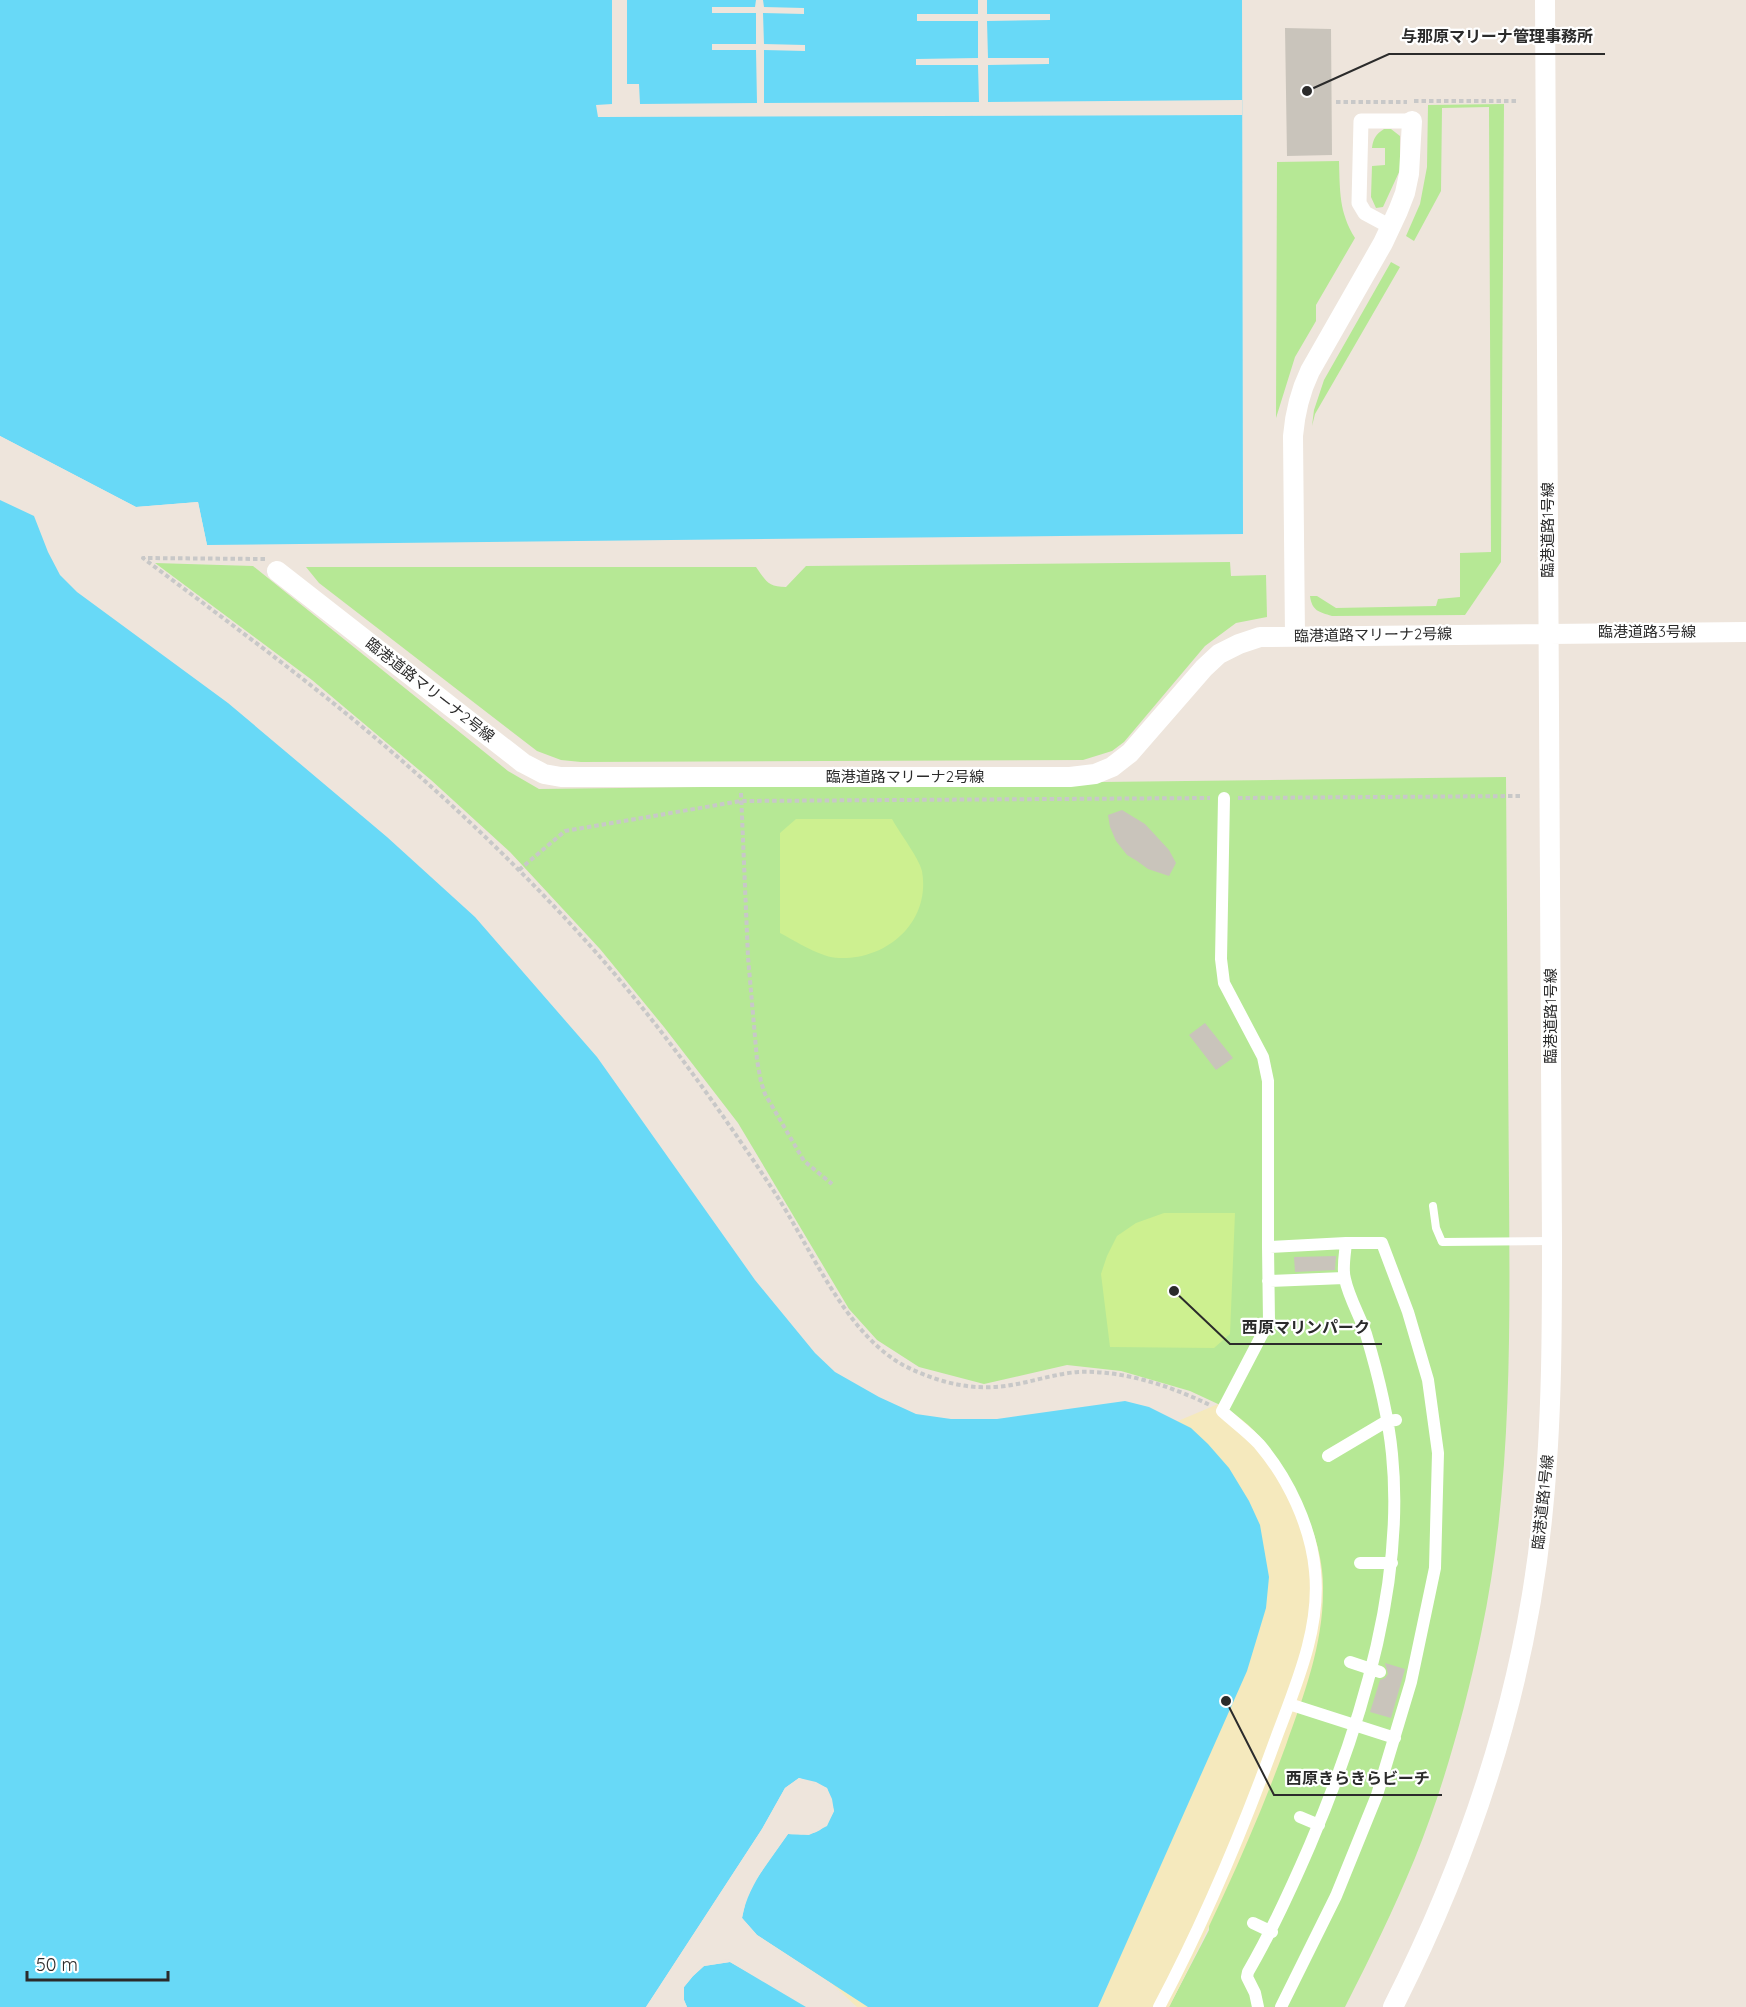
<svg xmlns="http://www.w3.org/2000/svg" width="1746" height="2007" font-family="Quicksand,'Noto Sans JP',sans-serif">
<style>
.green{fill:#b6e895}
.sand{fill:#f5e9bd}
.pitch{fill:#cdf090}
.water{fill:#68d9f7}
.pier{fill:#eee5dc}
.building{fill:#c9c4bb}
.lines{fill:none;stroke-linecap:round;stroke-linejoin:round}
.path{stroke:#c8c8c8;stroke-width:4;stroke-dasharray:4.5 3;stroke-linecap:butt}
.service{stroke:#fff;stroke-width:8}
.pedestrian{stroke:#fff;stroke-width:12}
.minor{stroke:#fff;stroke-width:15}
.tertiary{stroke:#fff;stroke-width:20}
.labels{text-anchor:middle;stroke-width:4.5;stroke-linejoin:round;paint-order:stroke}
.street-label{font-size:15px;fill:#2b2b2b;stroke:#fff}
.leader{fill:none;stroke:#2b2b2b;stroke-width:2}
.callout-dot{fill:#2b2b2b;stroke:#fff;stroke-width:2}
.callout-label{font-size:16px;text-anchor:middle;font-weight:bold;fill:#2b2b2b;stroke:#fff;stroke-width:4.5;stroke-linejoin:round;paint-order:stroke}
</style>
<rect width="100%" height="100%" fill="#eee5dc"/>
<path class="green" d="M 1504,104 L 1501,562 L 1465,615 L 1332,616 C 1319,612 1312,611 1310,596 L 1317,596 L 1336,608 L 1436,606 L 1438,599 L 1460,597 L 1460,553 L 1491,552 L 1489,107 L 1442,108 L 1441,191 L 1414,241 L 1406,236 L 1420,204 L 1427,167 L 1428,105 Z
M 1384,129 L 1391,129 L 1400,136 L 1400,170 L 1383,207 L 1376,208 L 1371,197 L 1372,166 L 1385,165 L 1385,148 L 1372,148 C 1373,139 1376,134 1384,129 Z
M 1339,161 C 1340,192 1339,212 1355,238 L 1316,305 L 1316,321 L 1295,357 L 1276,418 L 1277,162 Z
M 1391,262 L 1400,267 L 1315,414 L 1312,426 L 1314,410 L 1324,380 Z
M 1230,562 L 1231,576 L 1266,575 L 1267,617 L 1236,623 L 1205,646 L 1124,742 L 1112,751 L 1083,760 L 581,762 L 561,760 L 537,751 L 319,583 L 306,567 L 756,567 C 766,581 768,587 786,587 L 806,566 Z
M 155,563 L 253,566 L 508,771 L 539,789 L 1506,777 C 1507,914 1508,1051 1509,1188 C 1510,1336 1512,1488 1481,1634 C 1465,1710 1444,1786 1415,1858 C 1394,1909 1370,1958 1345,2007 L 1169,2007 L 1209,1930 L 1218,1404 L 1190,1391 L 1121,1371 L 1067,1365 L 984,1384 L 919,1367 L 877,1340 L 849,1309 L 738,1123 L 664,1027 L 600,949 L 510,852 L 431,780 L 312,680 Z"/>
<path class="sand" d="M 1218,1404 C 1251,1421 1274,1450 1291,1483 C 1309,1515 1324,1553 1323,1591 C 1323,1645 1304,1695 1286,1745 C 1253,1835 1213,1921 1169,2007 L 857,2007 L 832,1984 L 757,1935 L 769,1914 L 1178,1421 Z"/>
<path class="pitch" d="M 796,819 L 892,819 C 899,832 919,858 922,871 C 931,922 887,960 839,958 C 822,958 795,941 780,933 L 780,833 Z
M 1164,1213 L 1235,1213 L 1230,1334 L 1214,1348 L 1110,1347 L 1101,1274 L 1107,1256 L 1117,1236 L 1136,1223 Z"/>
<path class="water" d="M 0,0 L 1242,0 L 1243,534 L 207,545 L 198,502 L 136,507 L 0,436 Z
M 0,500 L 34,516 L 48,552 L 60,575 L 77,592 L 228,703 L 387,837 L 475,917 L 597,1057 L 755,1280 L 815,1353 L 835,1372 L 879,1397 L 916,1414 L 951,1419 L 997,1419 L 1125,1401 L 1149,1407 L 1191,1428 L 1208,1444 L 1229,1468 L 1249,1501 L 1260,1525 L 1269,1577 L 1266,1608 L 1247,1671 L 1098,2007 L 868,2007 L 757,1935 L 742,1918 C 748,1885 769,1861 788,1834 C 813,1835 822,1836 834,1811 L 827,1788 L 799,1778 L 785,1788 L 762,1829 L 646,2007 L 0,2007 Z
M 730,1962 L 806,2007 L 687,2007 L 684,2000 L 684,1987 L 693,1976 L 704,1966 Z"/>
<path class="pier" d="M 612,0 L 627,0 L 627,84 L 639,84 L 640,104 L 757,103 L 756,50 L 712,50 L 712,44 L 756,44 L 756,13 L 712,13 L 712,7 L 755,7 L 756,0 L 763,0 L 764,7 L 804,8 L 804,14 L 763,13 L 764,44 L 805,45 L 805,51 L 764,50 L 764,103 L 979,102 L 978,65 L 916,65 L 916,59 L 978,58 L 978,21 L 917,21 L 917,14 L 978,14 L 978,0 L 987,0 L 987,14 L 1050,14 L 1050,20 L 987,21 L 988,58 L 1049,58 L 1049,64 L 988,65 L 988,102 L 1242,100 L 1242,115 L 598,117 L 596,105 L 612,104 Z
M 0,436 L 136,507 L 198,502 L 207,545 L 205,546 L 195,505 L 135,510 L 0,439 Z
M 799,1778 L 816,1782 L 827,1788 L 832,1799 L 834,1811 L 827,1826 L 809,1835 L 788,1834 L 755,1881 L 746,1900 L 742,1918 L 757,1935 L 832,1984 L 844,1995 L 755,1937 L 739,1918 L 743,1899 L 752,1879 L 786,1832 L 808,1832 L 825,1823 L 831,1811 L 824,1790 L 815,1784 L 800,1782 L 788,1790 L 764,1831 L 650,2007 L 646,2007 L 762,1829 L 785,1788 Z
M 730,1959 L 787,1991 L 809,2007 L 730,1962 L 704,1966 L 693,1976 L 684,1987 L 684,2000 L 687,2007 L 684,2007 L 681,2001 L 681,1987 L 690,1974 L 703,1963 Z"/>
<path class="building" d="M 1285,28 L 1331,29 L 1332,155 L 1287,156 Z
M 1122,810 L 1145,824 L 1169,850 L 1176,863 L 1169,876 L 1148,869 L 1137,861 L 1127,855 L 1116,841 L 1110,827 L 1108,815 Z
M 1205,1023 L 1233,1058 L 1216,1070 L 1189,1035 Z
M 1336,1256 L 1335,1270 L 1295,1272 L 1294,1257 Z
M 1385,1663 L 1405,1669 L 1391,1718 L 1370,1712 L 1380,1680 L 1385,1678 L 1388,1674 Z"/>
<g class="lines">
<path class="path" d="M 1414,101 L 1516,101
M 1336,102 L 1407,102
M 265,559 L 143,558 C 216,613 290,667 360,725 C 450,800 537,883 613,972 C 672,1042 725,1117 775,1193 C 811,1248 845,1333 903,1365 C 930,1379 962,1389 993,1387 C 1022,1386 1050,1374 1078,1372 C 1124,1370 1170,1386 1210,1405
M 741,793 L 748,957 L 757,1060 L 761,1082 L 765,1094 L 804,1161 L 832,1184
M 1238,798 L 1520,796
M 519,870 L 565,831 L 741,801 L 1210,798"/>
<path class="service" d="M 1433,1206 L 1436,1228 L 1442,1242 L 1551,1241"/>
<path class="pedestrian" d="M 1224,798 L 1221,959 L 1224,983 L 1263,1057 L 1268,1081 L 1268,1247
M 1268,1281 L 1344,1278
M 1328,1456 L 1387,1421 L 1396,1420
M 1360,1563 L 1392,1563
M 1350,1662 L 1380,1672
M 1289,1704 L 1395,1738
M 1300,1817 L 1319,1825
M 1253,1923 L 1272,1932
M 1159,2007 C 1204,1922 1242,1832 1275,1741 C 1295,1687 1321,1630 1315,1571 C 1311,1526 1288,1478 1259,1444 C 1248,1432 1234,1422 1222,1411 L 1269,1321 L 1268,1247 L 1346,1243
M 1258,2007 L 1255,1993 L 1247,1977 L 1248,1972 C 1272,1931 1291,1889 1310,1845 C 1360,1728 1405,1583 1392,1454 C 1388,1413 1378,1374 1366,1334 C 1360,1316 1349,1298 1345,1279 C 1342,1269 1345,1254 1346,1243 L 1382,1243 L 1408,1312 L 1428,1380 L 1438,1453 L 1435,1568 L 1411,1682 L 1377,1795 L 1336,1896 L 1281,2007"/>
<path class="minor" d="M 1391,227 L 1365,213 L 1359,203 L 1361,121 L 1412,121"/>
<path class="tertiary" d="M 277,571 L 523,763 L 544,774 L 561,777 L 1070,777 L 1095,774 L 1112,767 L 1130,753 L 1204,668 L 1219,654 L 1239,644 L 1260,637 L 1746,632
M 1295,636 L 1293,436 C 1295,412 1300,392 1310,371 L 1383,243 L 1398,211 L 1405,193 L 1409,174 L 1412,121
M 1393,2007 C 1472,1851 1527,1683 1543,1509 C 1552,1420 1552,1330 1552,1241 L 1545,0"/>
</g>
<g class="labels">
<g class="street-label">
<text transform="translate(1548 530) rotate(-90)" y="5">臨港道路1号線</text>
<text x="1647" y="637">臨港道路3号線</text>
<text transform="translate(1373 635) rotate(-1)" y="5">臨港道路マリーナ2号線</text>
<text transform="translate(430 690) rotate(38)" y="5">臨港道路マリーナ2号線</text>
<text x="905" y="782">臨港道路マリーナ2号線</text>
<text transform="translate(1551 1016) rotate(-90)" y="5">臨港道路1号線</text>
<text transform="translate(1543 1502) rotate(-84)" y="5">臨港道路1号線</text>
</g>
</g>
<path class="leader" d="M1307 91L1389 54H1605M1174 1291L1230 1344H1382M1226 1701L1274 1795H1442"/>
<g class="callout-dot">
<circle cx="1307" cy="91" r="6"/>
<circle cx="1174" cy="1291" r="6"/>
<circle cx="1226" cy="1701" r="6"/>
</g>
<g class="callout-label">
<text x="1497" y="42">与那原マリーナ管理事務所</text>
<text x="1306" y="1333">西原マリンパーク</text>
<text x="1358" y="1784">西原きらきらビーチ</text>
</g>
<path d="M27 1971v9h141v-9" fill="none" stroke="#2b2b2b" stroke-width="3"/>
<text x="36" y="1971" font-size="18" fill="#2b2b2b" stroke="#ffffff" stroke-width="4.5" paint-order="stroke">50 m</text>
</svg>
